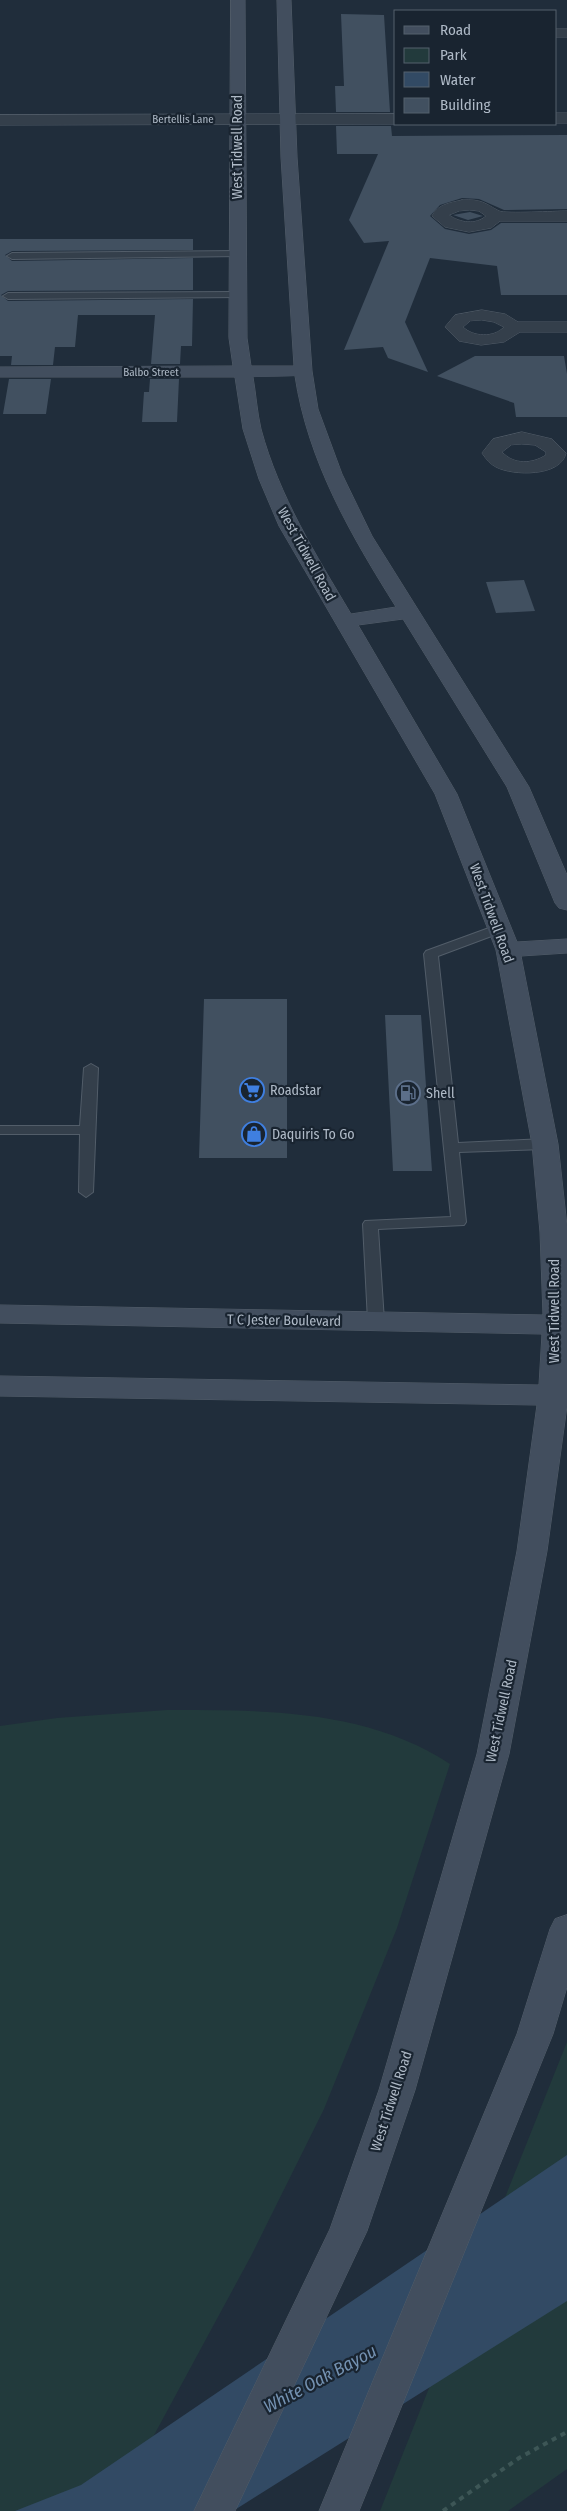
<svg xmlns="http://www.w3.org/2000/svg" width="567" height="2511" font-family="'Fira Sans Condensed',sans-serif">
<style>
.green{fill:#223a3c}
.water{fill:#324a64}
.building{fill:#415060}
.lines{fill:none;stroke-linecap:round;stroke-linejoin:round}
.lane-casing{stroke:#525d69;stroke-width:2}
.street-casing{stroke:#525d69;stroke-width:1}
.secondary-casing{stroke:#525d69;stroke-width:1}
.path{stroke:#3d5656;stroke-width:4;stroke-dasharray:5 5;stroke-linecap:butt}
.lane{fill:#343f4b;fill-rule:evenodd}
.street{fill:#343f4b;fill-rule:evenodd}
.secondary{fill:#424e5e;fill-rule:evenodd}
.labels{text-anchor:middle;stroke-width:4.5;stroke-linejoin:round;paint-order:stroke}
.far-street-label{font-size:11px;fill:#afbac7;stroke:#192430}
.street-label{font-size:14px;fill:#afbac7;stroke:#192430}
.poi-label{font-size:14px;fill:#afbac7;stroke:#192430;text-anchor:start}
.near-water-label{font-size:18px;font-style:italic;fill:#7492b2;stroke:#192430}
</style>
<rect width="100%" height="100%" fill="#202d3b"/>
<path class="green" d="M 167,1710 C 263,1710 367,1709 450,1764 L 397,1928 L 324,2109 L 251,2256 L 113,2511 L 0,2511 L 0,1726 L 57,1718 Z
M 567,2042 L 567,2469 L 508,2511 L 380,2511 Z"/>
<path class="water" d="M 567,2155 L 567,2301 L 233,2511 L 15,2511 L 81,2485 Z"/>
<path class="building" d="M 341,14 L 384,15 L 390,112 L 336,112 L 335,86 L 344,86 Z
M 336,126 L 391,126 L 392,136 L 567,135 L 567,209 L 504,210 L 479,199 L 462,198 L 440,205 L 430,216 L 445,229 L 469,234 L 491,230 L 501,223 L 567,223 L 567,295 L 501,295 L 497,266 L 430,258 L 405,322 L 428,372 L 388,358 L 383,347 L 344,350 L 389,241 L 364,243 L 349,220 L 378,154 L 337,154 Z
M 470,212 L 483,216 L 468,220 L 453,215 Z
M 0,239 L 193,239 L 193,250 L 12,251 L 5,255 L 12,261 L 193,258 L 193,290 L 8,291 L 1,295 L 8,301 L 193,299 L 192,346 L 181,346 L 180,364 L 151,364 L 155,315 L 78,315 L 75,347 L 55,347 L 53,365 L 11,365 L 12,356 L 0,356 Z
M 475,356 L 564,356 L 567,374 L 567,417 L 516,417 L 514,403 L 437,376 Z
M 9,379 L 51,379 L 46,414 L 3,414 Z
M 150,379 L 179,379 L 177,422 L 142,422 L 144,392 L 149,392 Z
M 524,580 L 535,611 L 496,613 L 486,582 Z
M 204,999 L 287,999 L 287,1158 L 199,1158 Z
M 385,1015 L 421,1015 L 432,1171 L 393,1171 Z"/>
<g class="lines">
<defs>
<path id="lane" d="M 238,251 L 241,252 L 241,256 L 12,259 L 7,256 L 12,253 Z
M 238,292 L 243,295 L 241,297 L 8,299 L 3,296 L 8,293 Z
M 500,924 L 505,925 L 507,928 L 505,931 L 438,956 L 458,1143 L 545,1139 L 552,1144 L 545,1149 L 459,1152 L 466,1222 L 464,1225 L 378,1229 L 384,1321 L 381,1325 L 371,1325 L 368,1321 L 363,1224 L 365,1221 L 451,1217 L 424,954 L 426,951 Z
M 91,1064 L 98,1068 L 93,1192 L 86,1197 L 79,1192 L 80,1134 L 0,1134 L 0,1126 L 80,1126 L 84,1068 Z"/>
<path id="street" d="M 556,29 L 567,29 L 567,37 L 556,37 Z
M 556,113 L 567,113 L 567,123 L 556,123 Z
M 396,114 L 396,124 L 0,125 L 0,115 Z
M 462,200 C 482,199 484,203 499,211 C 506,214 556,211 567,211 L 567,221 L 500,221 L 491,228 L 469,232 L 445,227 L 432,216 C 438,204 450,203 462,200 ZM 470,210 L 479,211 L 486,216 C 476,225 460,223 449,215 L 459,211 Z
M 482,310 L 505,314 L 518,322 L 567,322 L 567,332 L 520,332 L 504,342 L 481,345 L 459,341 L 445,327 L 455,315 ZM 482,320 L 494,322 L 504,327 C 494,338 473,337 463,327 L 470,321 Z
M 522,432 L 552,439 L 566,453 C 561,477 513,476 496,467 C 490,464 486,459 482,453 L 493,439 ZM 522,444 L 535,445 L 546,452 L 546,455 C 532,464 514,465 502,452 L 511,445 Z"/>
<path id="secondary" d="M 231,0 L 245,0 L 247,338 L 251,366 L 294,366 L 281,157 L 277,0 L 291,0 L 297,157 L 312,371 L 318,409 L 342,474 L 372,536 L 529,787 L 567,875 L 567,910 L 559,908 L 555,903 L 507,787 L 403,619 L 358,625 L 457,794 L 517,942 L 567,939 L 567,953 L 521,956 L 558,1144 L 567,1226 L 567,1406 L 547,1551 L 509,1754 L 415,2090 L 367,2231 L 235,2511 L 194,2511 L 330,2229 L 379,2090 L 477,1754 L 517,1551 L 537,1405 L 0,1396 L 0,1376 L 539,1385 L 542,1334 L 0,1323 L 0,1305 L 543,1315 L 540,1232 L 532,1144 L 496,950 L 435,794 L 279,526 L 259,479 L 243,429 L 235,377 L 0,377 L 0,367 L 233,366 L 229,338 ZM 295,376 C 308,462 351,535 396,607 L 351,614 C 316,555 279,496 261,429 C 257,412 256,394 253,377 Z
M 567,1915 L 567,1987 L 553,2034 L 359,2511 L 319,2511 L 517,2034 L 550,1929 L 555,1919 Z"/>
</defs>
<use href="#lane" class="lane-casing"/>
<use href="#street" class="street-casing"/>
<use href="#secondary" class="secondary-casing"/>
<path class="path" d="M 443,2511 L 519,2458 L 567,2432"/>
<use href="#lane" class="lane"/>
<use href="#street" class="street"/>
<use href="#secondary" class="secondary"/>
</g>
<defs>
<symbol id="supermarket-ring" viewBox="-11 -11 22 22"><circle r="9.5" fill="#192430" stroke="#3f7fe0" stroke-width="1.5"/><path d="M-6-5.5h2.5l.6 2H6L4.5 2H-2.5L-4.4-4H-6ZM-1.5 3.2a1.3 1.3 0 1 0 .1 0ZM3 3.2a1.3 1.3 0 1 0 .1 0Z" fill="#3f7fe0"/></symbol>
<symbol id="fuel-ring" viewBox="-11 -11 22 22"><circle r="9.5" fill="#192430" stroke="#5c6f8a" stroke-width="1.5"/><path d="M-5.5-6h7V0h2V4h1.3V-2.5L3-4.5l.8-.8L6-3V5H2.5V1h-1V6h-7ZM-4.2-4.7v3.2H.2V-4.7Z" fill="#5c6f8a"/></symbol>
<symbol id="shop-ring" viewBox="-11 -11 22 22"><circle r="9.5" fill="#192430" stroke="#3f7fe0" stroke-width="1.5"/><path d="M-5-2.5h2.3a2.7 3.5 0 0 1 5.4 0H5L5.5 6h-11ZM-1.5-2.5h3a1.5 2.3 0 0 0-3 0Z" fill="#3f7fe0"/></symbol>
</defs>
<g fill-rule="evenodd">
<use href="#supermarket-ring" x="238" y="1076" width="28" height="28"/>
<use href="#fuel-ring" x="394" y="1079" width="28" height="28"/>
<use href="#shop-ring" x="240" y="1120" width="28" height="28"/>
</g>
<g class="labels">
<g class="far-street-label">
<text x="183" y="123">Bertellis Lane</text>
<text x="151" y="376">Balbo Street</text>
</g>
<g class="street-label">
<text transform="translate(237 147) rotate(-90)" y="5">West Tidwell Road</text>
<text transform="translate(307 554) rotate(61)" y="5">West Tidwell Road</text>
<text transform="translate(492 913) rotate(70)" y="5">West Tidwell Road</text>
<text transform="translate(554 1311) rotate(-90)" y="5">West Tidwell Road</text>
<text transform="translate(284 1320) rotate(1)" y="5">T C Jester Boulevard</text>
<text transform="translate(501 1711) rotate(-78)" y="5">West Tidwell Road</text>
<text transform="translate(391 2101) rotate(-72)" y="5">West Tidwell Road</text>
</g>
<g class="poi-label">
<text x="270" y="1095">Roadstar</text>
<text x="426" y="1098">Shell</text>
<text x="272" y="1139">Daquiris To Go</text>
</g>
<g class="near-water-label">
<text transform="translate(320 2379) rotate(-28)" y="6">White Oak Bayou</text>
</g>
</g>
<rect x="394" y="10" width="162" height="115" fill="#192430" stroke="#55606c"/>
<rect x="404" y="26" width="25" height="8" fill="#424e5e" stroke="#55606c"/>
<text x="440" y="35" font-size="15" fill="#afbac7">Road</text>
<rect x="404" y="48" width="25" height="15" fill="#223a3c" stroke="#55606c"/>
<text x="440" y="60" font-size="15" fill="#afbac7">Park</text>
<rect x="404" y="72" width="25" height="15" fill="#324a64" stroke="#55606c"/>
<text x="440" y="85" font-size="15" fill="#afbac7">Water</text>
<rect x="404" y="98" width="25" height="15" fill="#415060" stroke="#55606c"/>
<text x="440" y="110" font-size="15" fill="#afbac7">Building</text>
</svg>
